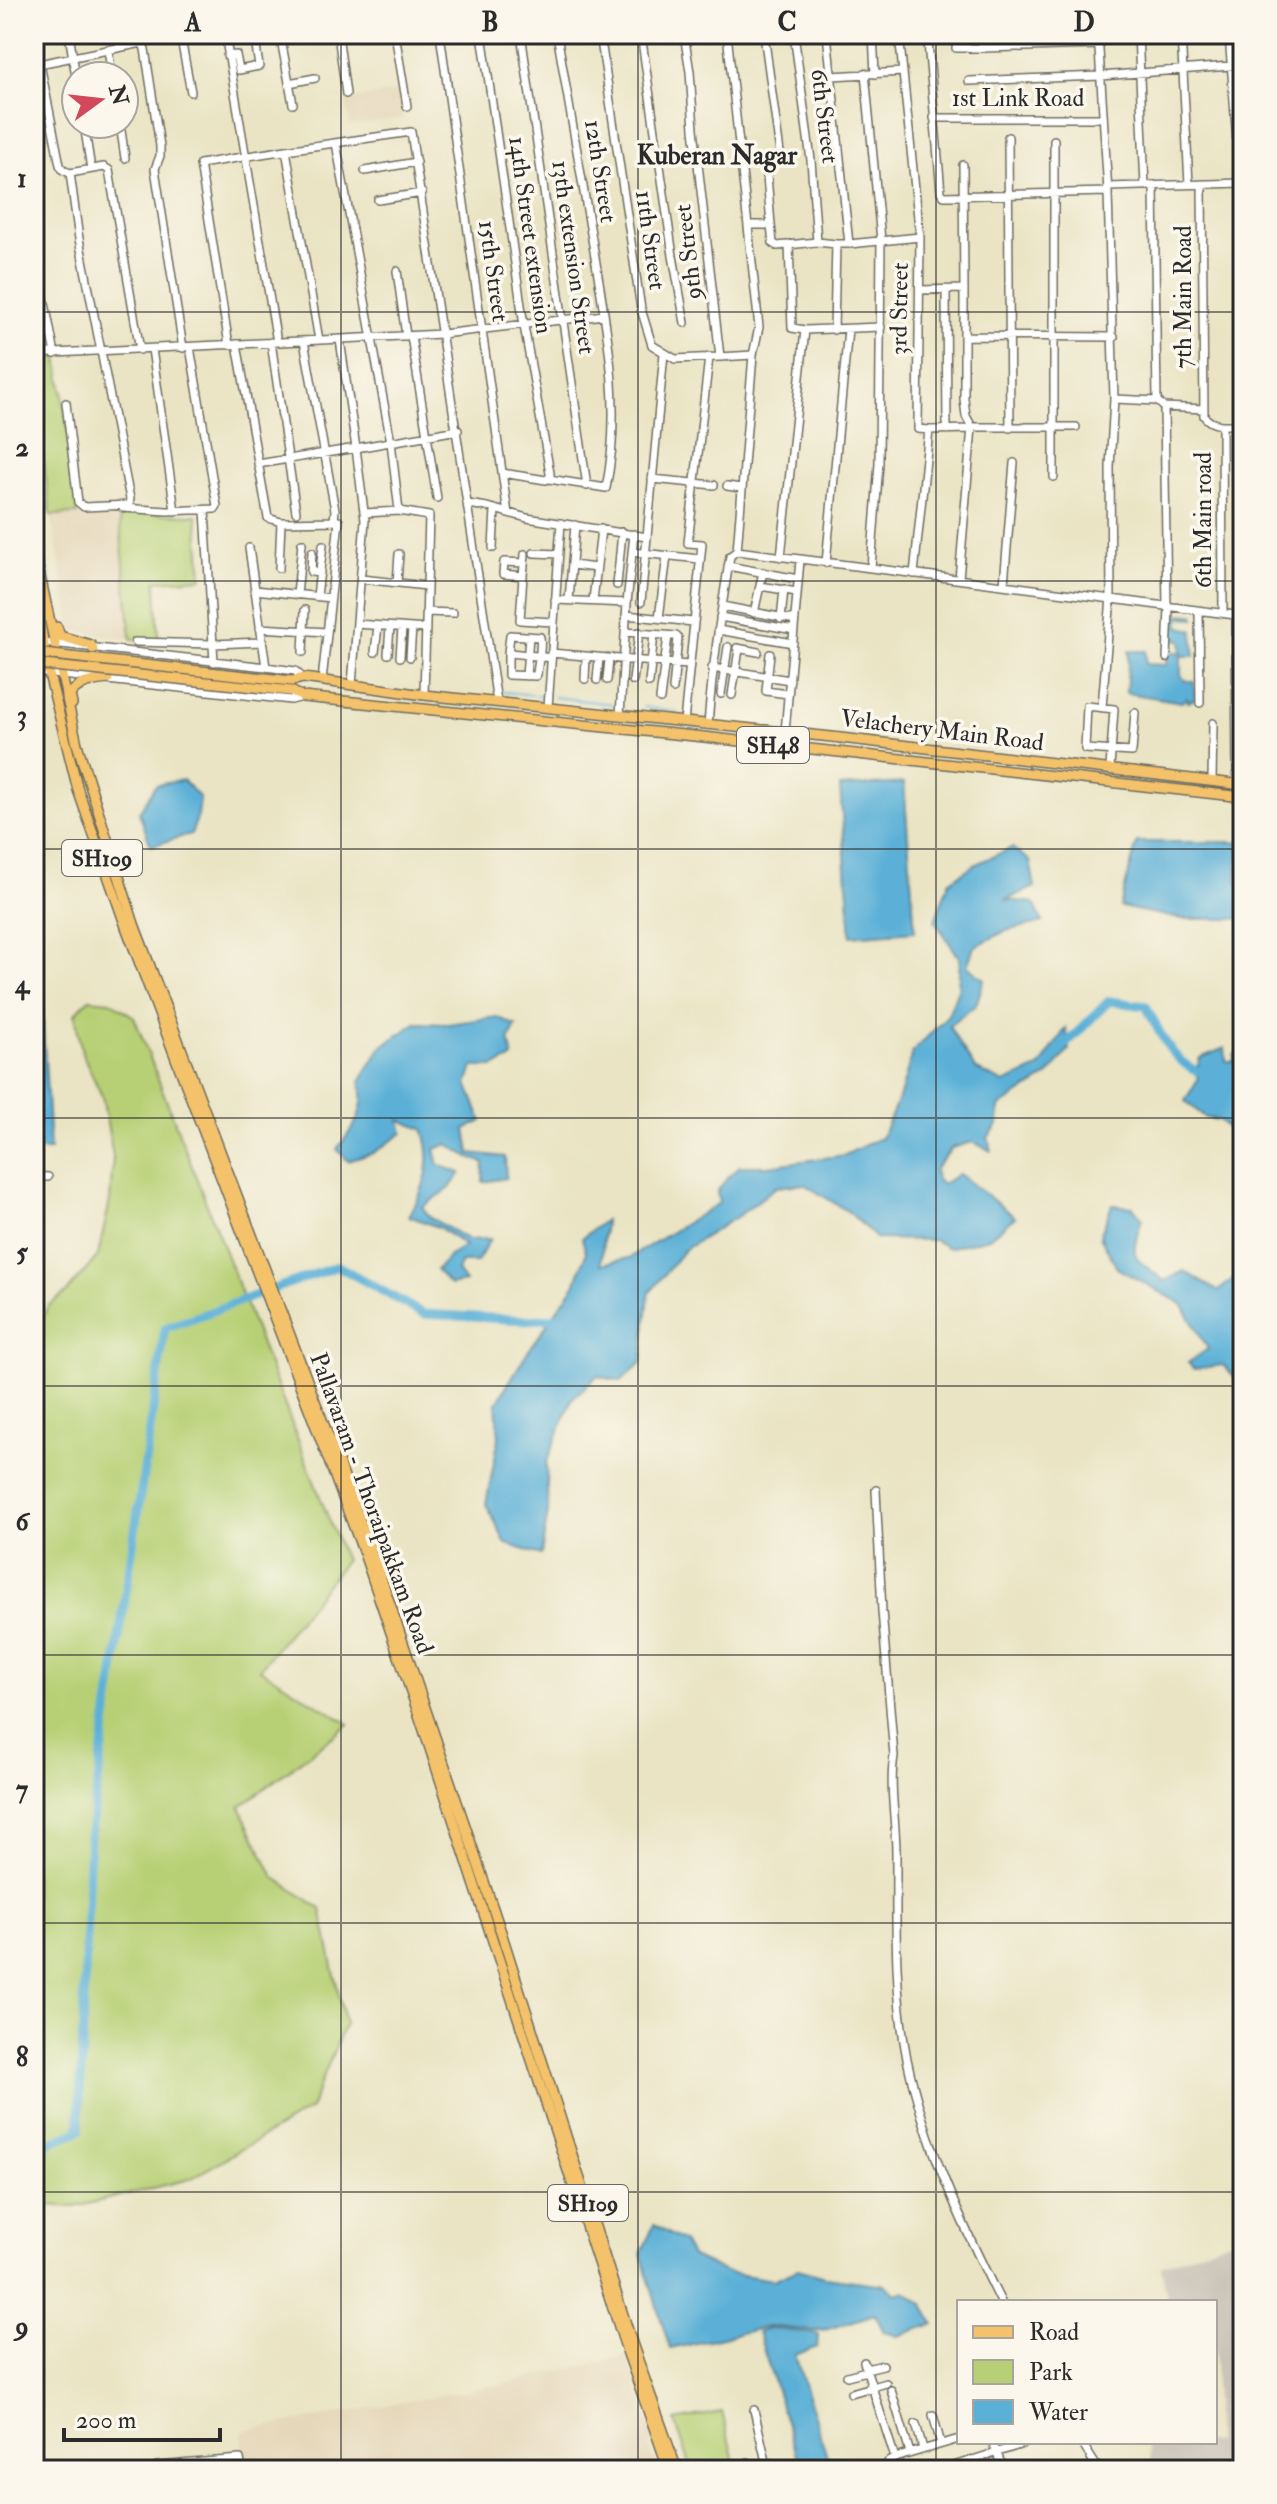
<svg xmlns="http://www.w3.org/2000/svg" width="1277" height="2504" font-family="'IM FELL Double Pica',serif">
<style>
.built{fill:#e4d6b7}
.industrial{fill:#c9c3b8}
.green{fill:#b7d075;stroke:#717e50;stroke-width:2}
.water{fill:#5bb0d7;stroke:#436e81;stroke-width:2}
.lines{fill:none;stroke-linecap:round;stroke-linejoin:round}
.stream{stroke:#5bb0d7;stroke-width:2}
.river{stroke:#5bb0d7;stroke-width:9}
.minor-casing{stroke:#6e6c61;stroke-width:10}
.major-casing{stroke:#6e6c61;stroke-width:12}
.minor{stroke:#fff;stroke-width:7}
.major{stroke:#f3c26a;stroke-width:9}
.major-bridge-casing{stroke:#6e6c61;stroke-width:12;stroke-linecap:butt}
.major-bridge{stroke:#f3c26a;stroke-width:9}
.grid{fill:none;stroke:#2b2b2b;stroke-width:2;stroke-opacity:0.55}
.labels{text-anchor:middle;stroke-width:7;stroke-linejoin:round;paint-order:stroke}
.shield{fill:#fbf7ec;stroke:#696865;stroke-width:2}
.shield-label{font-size:22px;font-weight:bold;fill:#2b2b2b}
.street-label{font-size:24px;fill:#2b2b2b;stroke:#fbf7ec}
.neighbourhood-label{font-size:26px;font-weight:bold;fill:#2b2b2b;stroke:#fbf7ec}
.neatline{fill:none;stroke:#2b2b2b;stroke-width:3}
.grid-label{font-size:26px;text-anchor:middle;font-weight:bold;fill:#2b2b2b}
</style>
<rect width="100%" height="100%" fill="#fbf7ec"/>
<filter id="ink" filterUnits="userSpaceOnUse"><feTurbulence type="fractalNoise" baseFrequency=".0125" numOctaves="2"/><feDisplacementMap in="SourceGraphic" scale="16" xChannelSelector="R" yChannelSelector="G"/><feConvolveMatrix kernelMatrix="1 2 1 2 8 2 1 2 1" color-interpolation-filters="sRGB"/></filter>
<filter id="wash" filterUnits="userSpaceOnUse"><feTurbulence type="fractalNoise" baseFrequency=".006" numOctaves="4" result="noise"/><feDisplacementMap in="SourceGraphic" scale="32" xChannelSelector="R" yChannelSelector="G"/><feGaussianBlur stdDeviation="1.8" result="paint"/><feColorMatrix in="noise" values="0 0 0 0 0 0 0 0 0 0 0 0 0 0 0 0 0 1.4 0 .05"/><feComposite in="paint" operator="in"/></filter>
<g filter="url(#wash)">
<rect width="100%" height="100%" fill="#eae4c4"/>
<path class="built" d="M 400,91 L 404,118 L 350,126 L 346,100 Z
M 119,513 L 131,639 L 72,631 L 51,515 Z
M 627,2356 L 656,2442 L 648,2445 L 656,2465 L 634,2470 L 244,2470 L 242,2431 L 493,2386 Z"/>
<path class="industrial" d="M 1243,2238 L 1243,2470 L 1152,2470 L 1147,2442 L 1215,2442 L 1215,2302 L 1168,2302 L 1161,2266 L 1230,2240 Z"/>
<path class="green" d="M 58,356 L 78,514 L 51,515 L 34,396 L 34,357 Z
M 119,513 L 197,515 L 202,578 L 156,581 L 159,640 L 131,639 Z
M 89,999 L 110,1001 L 134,1017 L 345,1561 L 260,1669 L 349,1724 L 240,1807 L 274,1877 L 321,1909 L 345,2024 L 310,2109 L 190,2179 L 75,2207 L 34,2204 L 34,1335 L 48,1306 L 68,1291 L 98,1256 L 110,1201 L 113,1156 L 102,1096 L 82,1053 L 75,1014 Z
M 722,2412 L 736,2470 L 692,2470 L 675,2421 Z"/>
<path class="water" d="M 1172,614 L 1194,615 L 1195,618 L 1181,617 L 1178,626 L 1193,630 L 1195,656 L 1181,656 L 1181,674 L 1184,680 L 1194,682 L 1195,699 L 1188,702 L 1187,698 L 1182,702 L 1126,693 L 1129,651 L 1146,651 L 1146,664 L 1166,665 L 1168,652 L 1182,652 L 1181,640 L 1169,639 Z
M 183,780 L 200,798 L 198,816 L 191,834 L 151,846 L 139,812 L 156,785 Z
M 904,783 L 915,931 L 851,936 L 840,787 Z
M 1137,842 L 1239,842 L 1237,881 L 1243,882 L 1243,908 L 1238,919 L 1182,919 L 1120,907 Z
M 1012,848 L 1030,861 L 1035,887 L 1006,900 L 1034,903 L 1043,922 L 1005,931 L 974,947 L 967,966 L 984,979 L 976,1005 L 949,1026 L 975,1069 L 1004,1083 L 1039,1068 L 1066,1028 L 1069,1050 L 1049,1075 L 999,1107 L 998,1125 L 988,1137 L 991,1151 L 973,1142 L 952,1148 L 934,1170 L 937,1180 L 942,1184 L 959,1174 L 1015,1217 L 989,1238 L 949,1248 L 934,1240 L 877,1239 L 850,1213 L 804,1184 L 776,1187 L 741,1214 L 684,1250 L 649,1294 L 642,1362 L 621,1381 L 597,1376 L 572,1399 L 546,1463 L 548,1512 L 541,1555 L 506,1544 L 486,1504 L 499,1437 L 496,1404 L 525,1356 L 576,1283 L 586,1253 L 582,1238 L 605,1220 L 601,1264 L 629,1258 L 719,1203 L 717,1192 L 728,1177 L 740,1166 L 768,1166 L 845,1155 L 882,1137 L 901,1093 L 912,1053 L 948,1015 L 958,989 L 960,959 L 935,921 L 949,882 L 974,865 Z
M 34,876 L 35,876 L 50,1150 L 34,1150 Z
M 497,1017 L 516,1026 L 509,1040 L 513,1058 L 494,1067 L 473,1067 L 467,1084 L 482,1121 L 466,1129 L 470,1153 L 505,1157 L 506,1178 L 483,1182 L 484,1163 L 469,1157 L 448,1144 L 435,1149 L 439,1165 L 461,1173 L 449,1189 L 422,1207 L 431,1218 L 469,1240 L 490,1239 L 477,1262 L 461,1262 L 457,1271 L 465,1282 L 450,1285 L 436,1270 L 450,1256 L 465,1246 L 440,1228 L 409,1216 C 425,1188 435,1162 423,1129 L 400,1120 L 403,1133 L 373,1153 L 348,1161 L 337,1149 C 354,1127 368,1110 360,1081 L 382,1046 L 416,1023 L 448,1024 Z
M 1225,1048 L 1226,1061 L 1234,1061 L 1235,1054 L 1243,1053 L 1243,1129 L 1229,1129 L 1219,1120 L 1206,1118 L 1185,1101 L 1198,1079 L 1196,1072 L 1200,1058 Z
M 1112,1205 L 1133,1207 L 1142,1218 C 1130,1261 1130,1254 1165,1281 L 1184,1271 L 1218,1291 L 1243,1272 L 1243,1387 L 1223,1365 L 1194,1369 L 1188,1363 L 1208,1349 L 1182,1304 L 1117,1268 L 1100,1236 Z
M 654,2225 L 683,2242 L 691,2256 L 725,2272 L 773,2280 L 798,2269 L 825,2277 L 885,2285 L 896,2294 L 905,2291 L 924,2305 L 934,2324 L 898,2336 L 884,2332 L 875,2314 L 828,2329 L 813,2331 L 771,2326 L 670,2349 L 641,2254 Z
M 770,2328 L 818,2334 L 817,2347 L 795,2355 L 831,2470 L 801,2470 L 758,2332 Z"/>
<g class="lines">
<path class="stream" d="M 34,445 L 37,459 L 36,515 L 60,625
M 502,692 L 545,696
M 554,697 L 612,704
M 644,707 L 677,713"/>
<path class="river" d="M 1059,1051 L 1109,1001 L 1146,1006 C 1161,1034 1172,1065 1205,1074
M 34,2149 L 79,2131 L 90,1835 L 165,1328 L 338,1266 L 423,1314 L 525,1320 L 563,1318"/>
</g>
</g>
<g filter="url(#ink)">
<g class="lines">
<defs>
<path id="minor" d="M 69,34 L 76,77
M 139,34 L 145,49 L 160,146 L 160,156 L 155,169 L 183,348
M 180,34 L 191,92
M 225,34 L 277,342
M 280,34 L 293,104
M 338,34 L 346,94
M 395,34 L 407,106
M 440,34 L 508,514
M 482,34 L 524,326 L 550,473 L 550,477 L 546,480 L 502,473
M 521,34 L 587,486
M 600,34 L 641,309 L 652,345 L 675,359 L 720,357 L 694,129 L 690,72 L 684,34
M 641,34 L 673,256 L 685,323
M 727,34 L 759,327 L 753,355 L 737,551
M 764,34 L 781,160
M 794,34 L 811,160 L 817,242 L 836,244 L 834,330
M 827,34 L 849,244 L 836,244
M 873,34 L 875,74
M 899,34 L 920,237 L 918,429 L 929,430 L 914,574
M 937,34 L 928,42 L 941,192 L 944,196 L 1108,192 L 1098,34
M 980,34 L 983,48 L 1098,45
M 1138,34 L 1145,186
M 1181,34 L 1189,184
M 1229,34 L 1240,183
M 182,42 L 236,34
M 956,48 L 983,48
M 108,49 L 112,76
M 227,56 L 236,55 L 239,70 L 259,66 L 254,34
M 40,64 L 60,165 L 63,170 L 70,173
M 34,65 L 142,43
M 865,73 L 881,240 L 879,463 L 871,568 L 1243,616
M 831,76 L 903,72
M 969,81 L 1101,76 L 1243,65
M 289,83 L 315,78
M 934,118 L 1102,118
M 84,124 L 91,169
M 120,124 L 125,158
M 1008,137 L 1010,428
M 336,143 L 391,442 L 399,511 L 429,516 L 424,695
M 286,150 L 411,132 L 497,702
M 365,171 L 416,162
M 70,173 L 104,167 L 109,170 L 140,350
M 767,176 L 771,225
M 1202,184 L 1204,416 C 1213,428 1229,425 1243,424
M 1154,185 L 1157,401 L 1164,407 L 1204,409
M 1108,187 L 1242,183
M 1108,192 L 1114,399
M 378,200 L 422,193
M 748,225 L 771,225 L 773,243 L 777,246 L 817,242
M 789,244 L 792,328 L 805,330 L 881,327
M 849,244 L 920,237
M 34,248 L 55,354
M 397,271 L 406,336
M 920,290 L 964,289 L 963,165
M 946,290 L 947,430
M 411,336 L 437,498
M 964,336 L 1114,337
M 304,341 L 335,510 L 334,521
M 271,342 L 296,512
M 237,344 L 268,518 L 281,522 L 339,521 L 322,681
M 229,345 L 200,164 L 286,150 L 319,340
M 152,349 L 175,511
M 34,354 L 442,334 L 604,315
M 720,357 L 753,355
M 66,403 L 78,502 L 84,507 L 129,505 L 130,499 L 79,239 L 70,173
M 1164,407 L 1167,607
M 1222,425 L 1223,613
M 972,427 L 1076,427
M 929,430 L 972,429
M 258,464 L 356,448 L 340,340
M 1054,477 L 1054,140
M 549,479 L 606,488 C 623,407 606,325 593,245 C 581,175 569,104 557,34
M 652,479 L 714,485
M 727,486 L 741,488
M 468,504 L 487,507 L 527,518 L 647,537 L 664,353
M 123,508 L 167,511 L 215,509 L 217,506 L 190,347
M 205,510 L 214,662
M 365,513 L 399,511
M 249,548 L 266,667
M 493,548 L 495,509
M 737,551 L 871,568
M 312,552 L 311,572 L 320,573
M 632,552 L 700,559
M 534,553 L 559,554
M 781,557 L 805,330
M 524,563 L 504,562 L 503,574 L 523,576 L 525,554
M 826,563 L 848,329
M 572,565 L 596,568
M 728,566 L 798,579
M 279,568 L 281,522
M 523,576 L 520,620 L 553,622
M 361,579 L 427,586
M 959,579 L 972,427 L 966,416 L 964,399 L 964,289
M 397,583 L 399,554
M 1004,584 L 1014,463
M 617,585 L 622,532
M 760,586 L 797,592
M 255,590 L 331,598
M 297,595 L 302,543
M 317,596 L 323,545
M 555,600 L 627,603
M 569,600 L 575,525
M 593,601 L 601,529
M 641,602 L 647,537
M 722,606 L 795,620
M 1199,611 L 1200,703
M 426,612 L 453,613
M 754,613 L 763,572
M 626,615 L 693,622
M 1236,615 L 1237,785
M 720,617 L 794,630
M 659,618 L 667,556
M 781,619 L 784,589
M 357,624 L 426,629
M 260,628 L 327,632
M 718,630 L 793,643
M 625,632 L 676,636 L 678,638 L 673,689
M 34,641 L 266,667 L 295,671 L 303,678
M 135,642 L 213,644 L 262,642
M 737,648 L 758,652
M 303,652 L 305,610
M 375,652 L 378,626
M 508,653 L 508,675 L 536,676 L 537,674 C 538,662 542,649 540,637 L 510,635 L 508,653 C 522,654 536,656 551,658
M 551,653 L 688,665
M 388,654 L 390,627
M 770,654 L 766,691 L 788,694
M 400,657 L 402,628
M 410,657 L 412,628
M 1167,658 L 1169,607
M 712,668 L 790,680
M 34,672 L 291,700 L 303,697
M 526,676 L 529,636
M 585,679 L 586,657
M 597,680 L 599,658
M 607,680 L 609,659
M 633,681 L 639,632
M 649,683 L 654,634
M 352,685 L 365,520 L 356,448 L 458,430
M 721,694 L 728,647
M 732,695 L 739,649
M 660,699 L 668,636
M 548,707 L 561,523
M 1102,707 L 1111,597 L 1110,467 L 1114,399 L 1157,401
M 620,715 L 627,603 L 634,534
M 684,722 L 702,544 L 688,543 L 709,357
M 708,725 C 712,668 721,612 730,556 L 737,551
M 785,732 L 800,560
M 1110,768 L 1114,709 L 1087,706 L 1085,749 L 1132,752 L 1135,713
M 1212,782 L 1213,723
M 34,1176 L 48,1177
M 876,1490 L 882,1611 L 894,1756 C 889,1787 896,1821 896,1853 C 896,1921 894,1992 907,2059 C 925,2145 962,2224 1001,2302
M 864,2362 L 895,2458 L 888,2462 L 890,2470
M 866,2369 L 883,2365
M 847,2376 L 866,2371
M 891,2390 L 910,2453
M 851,2393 L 886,2383
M 754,2410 L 768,2470
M 933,2415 L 941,2444
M 916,2424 L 923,2449
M 992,2442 L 1003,2468
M 1081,2442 L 1099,2470
M 895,2458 L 959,2439
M 748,2462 L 750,2470
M 154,2470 L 157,2466 L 240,2459 L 242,2470
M 644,2470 L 653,2468 L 654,2470
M 941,2470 L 1029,2442"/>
<path id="major" d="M 34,549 L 77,744 L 134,924 L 373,1554 L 502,1935 L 633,2346 L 677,2470
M 34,589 L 49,674 L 78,790 L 126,927 L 365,1556 L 421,1721 L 626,2348 L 669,2470
M 57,627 L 60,636 L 91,645 L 93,649
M 265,678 L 292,681 L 303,678 L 424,695 L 832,737 L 1243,785
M 264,688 L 291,691 L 303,697 L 704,737 L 1243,797
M 72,704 L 70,695 C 78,682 93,681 108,679"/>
</defs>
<use href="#minor" class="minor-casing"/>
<use href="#major" class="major-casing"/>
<use href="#minor" class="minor"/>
<use href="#major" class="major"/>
<defs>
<path id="major-bridge" d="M 34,653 L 265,678
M 34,664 L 264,688"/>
</defs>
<use href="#major-bridge" class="major-bridge-casing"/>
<use href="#major-bridge" class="major-bridge"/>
</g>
</g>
<path class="grid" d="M 341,34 L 341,2470M 638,34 L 638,2470M 936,34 L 936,2470M 34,312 L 1243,312M 34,581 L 1243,581M 34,849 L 1243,849M 34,1118 L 1243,1118M 34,1386 L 1243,1386M 34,1655 L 1243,1655M 34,1923 L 1243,1923M 34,2192 L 1243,2192"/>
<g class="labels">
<g class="shield">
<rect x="737" y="727" width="72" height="36" rx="6"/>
<rect x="62" y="840" width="80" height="36" rx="6"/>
<rect x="548" y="2185" width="80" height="36" rx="6"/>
</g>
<g class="shield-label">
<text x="773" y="753">SH48</text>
<text x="102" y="866">SH109</text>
<text x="588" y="2211">SH109</text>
</g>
<g class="street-label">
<text x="1018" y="106">1st Link Road</text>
<text transform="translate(825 116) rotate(83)" y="8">6th Street</text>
<text transform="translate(601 171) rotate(81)" y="8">12th Street</text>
<text transform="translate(531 235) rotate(82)" y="8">14th Street extension</text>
<text transform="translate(651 240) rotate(82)" y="8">11th Street</text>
<text transform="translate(688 252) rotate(-97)" y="8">9th Street</text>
<text transform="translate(574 257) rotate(82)" y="8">13th extension Street</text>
<text transform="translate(494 271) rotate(82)" y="8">15th Street</text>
<text transform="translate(1183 297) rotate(-90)" y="8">7th Main Road</text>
<text transform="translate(899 309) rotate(-89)" y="8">3rd Street</text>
<text transform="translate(1203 520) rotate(-90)" y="8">6th Main road</text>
<text transform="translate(942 730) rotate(7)" y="8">Velachery Main Road</text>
<text transform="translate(372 1503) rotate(70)" y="8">Pallavaram - Thoraipakkam Road</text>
</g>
<g class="neighbourhood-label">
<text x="717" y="164">Kuberan Nagar</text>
</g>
</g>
<rect width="1277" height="2504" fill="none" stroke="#fbf7ec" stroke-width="88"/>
<rect x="957" y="2300" width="260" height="144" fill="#fbf7ec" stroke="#a8a59f" stroke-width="2"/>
<rect x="973" y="2326" width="40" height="12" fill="#f3c26a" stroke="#a8a59f" stroke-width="2"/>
<text x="1029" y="2340" font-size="24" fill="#2b2b2b">Road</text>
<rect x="973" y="2360" width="40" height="24" fill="#b7d075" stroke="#a8a59f" stroke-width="2"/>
<text x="1029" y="2380" font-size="24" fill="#2b2b2b">Park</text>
<rect x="973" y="2400" width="40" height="24" fill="#5bb0d7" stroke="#a8a59f" stroke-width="2"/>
<text x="1029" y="2420" font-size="24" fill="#2b2b2b">Water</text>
<g transform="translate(100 100) rotate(75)"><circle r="38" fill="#fbf7ec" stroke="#a8a59f" stroke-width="2"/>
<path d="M0-6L14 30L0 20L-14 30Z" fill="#d1495b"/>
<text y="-12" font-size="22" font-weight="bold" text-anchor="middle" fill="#2b2b2b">N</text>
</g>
<path d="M64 2428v12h156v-12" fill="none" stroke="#2b2b2b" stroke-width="4"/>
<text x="76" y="2428" font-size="24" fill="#2b2b2b" stroke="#fbf7ec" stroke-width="6" paint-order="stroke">200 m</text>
<rect x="44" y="44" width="1189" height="2416" class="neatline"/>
<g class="grid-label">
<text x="193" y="31">A</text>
<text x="490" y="31">B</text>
<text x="787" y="31">C</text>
<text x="1084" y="31">D</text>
<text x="22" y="187">1</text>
<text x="22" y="456">2</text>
<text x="22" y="724">3</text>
<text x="22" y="993">4</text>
<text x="22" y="1261">5</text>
<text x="22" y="1530">6</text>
<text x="22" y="1798">7</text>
<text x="22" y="2066">8</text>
<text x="22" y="2335">9</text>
</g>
</svg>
